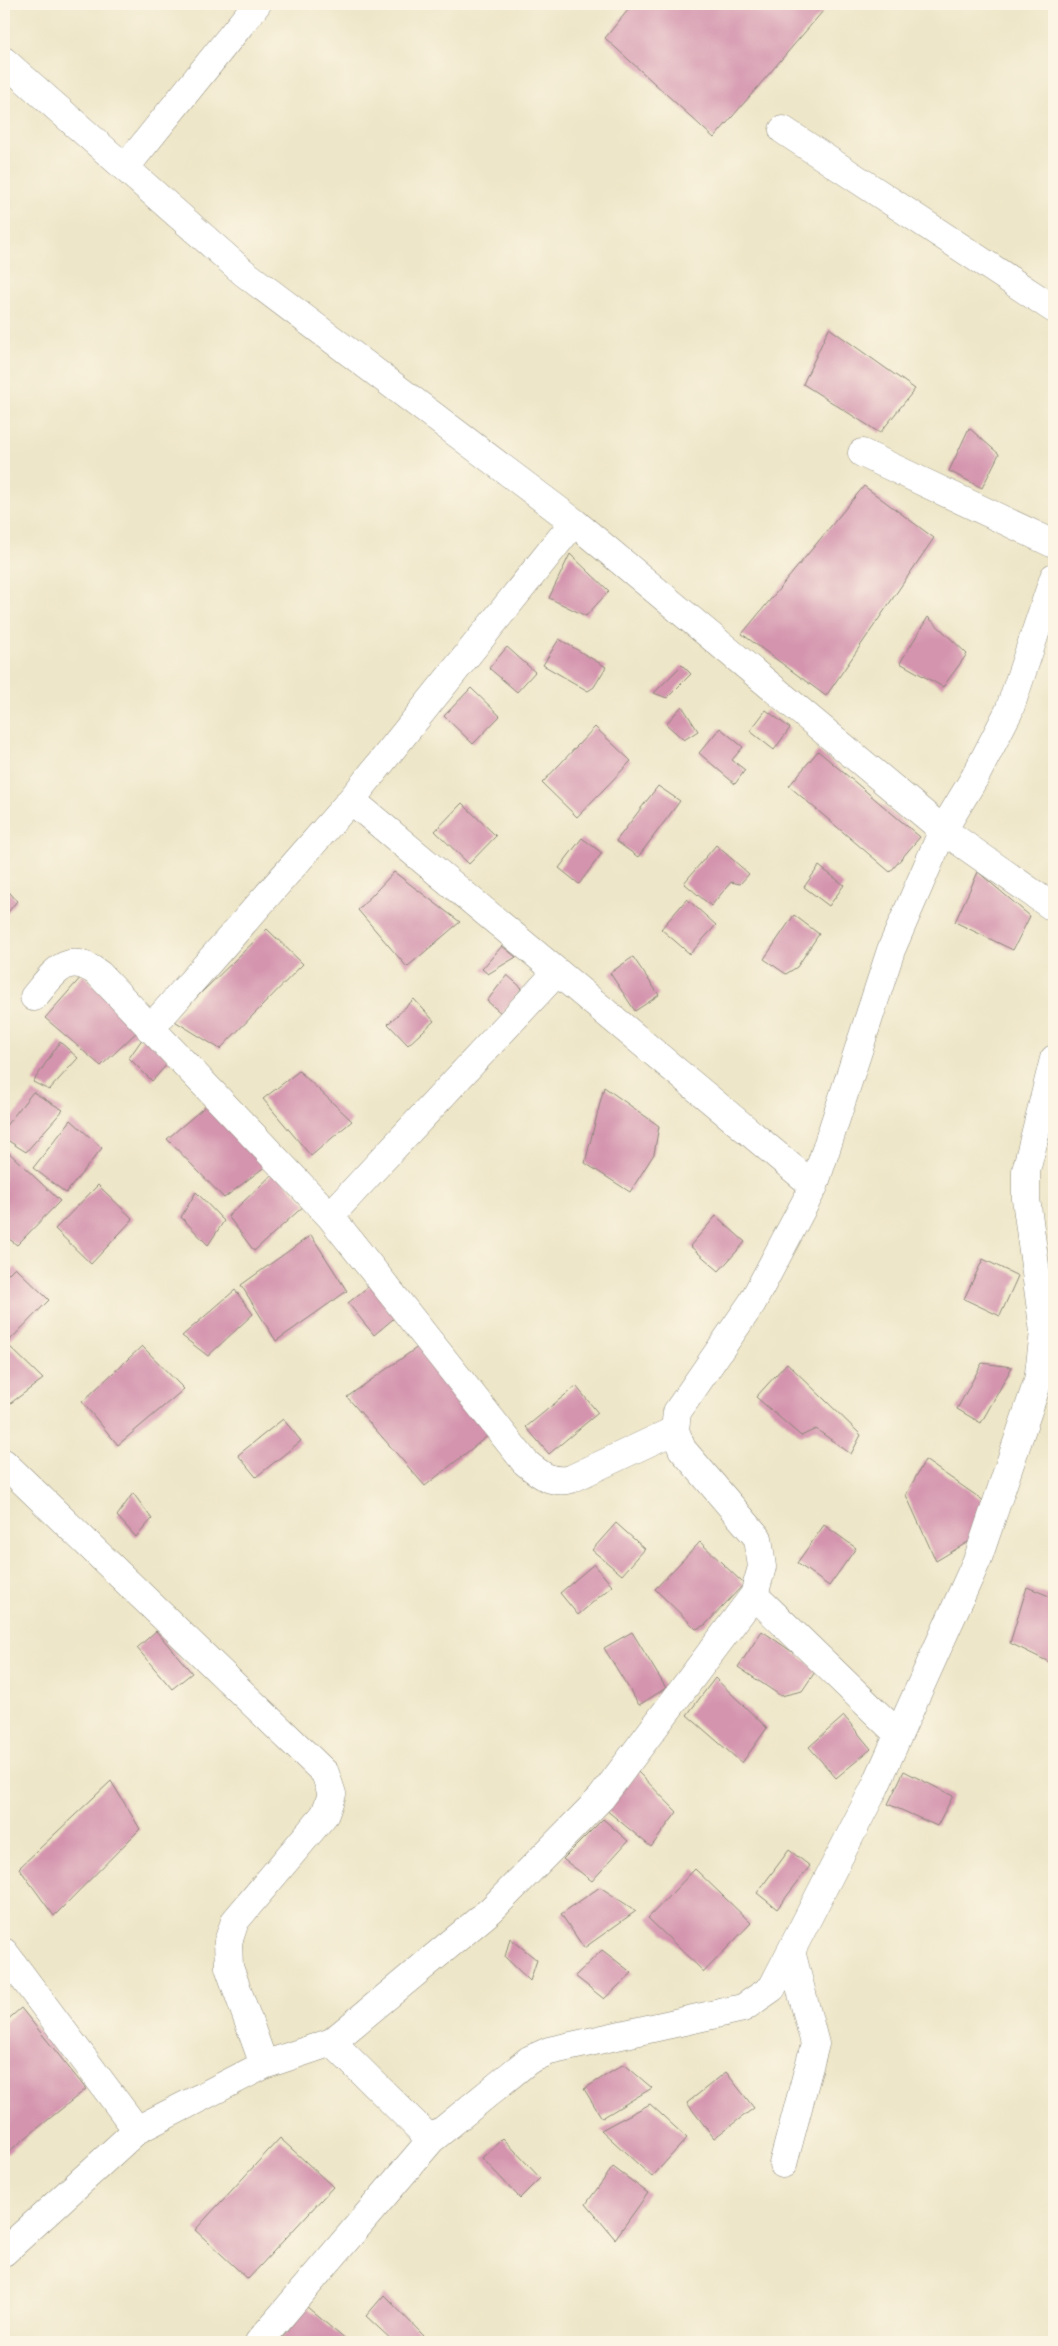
<svg xmlns="http://www.w3.org/2000/svg" width="1058" height="2346" font-family="'Sorts Mill Goudy',serif">
<style>
.building{fill:#d494ae}
.lines{fill:none;stroke-linecap:round;stroke-linejoin:round}
.minor-casing{stroke:#8c887a;stroke-width:29}
.minor{stroke:#fff;stroke-width:28}
</style>
<rect width="100%" height="100%" fill="#fcf5e5"/>
<filter id="ink" filterUnits="userSpaceOnUse"><feTurbulence type="fractalNoise" baseFrequency=".02" numOctaves="2"/><feDisplacementMap in="SourceGraphic" scale="10" xChannelSelector="R" yChannelSelector="G"/><feConvolveMatrix kernelMatrix="1 2 1 2 8 2 1 2 1" color-interpolation-filters="sRGB"/></filter>
<filter id="wash" filterUnits="userSpaceOnUse"><feTurbulence type="fractalNoise" baseFrequency=".0096" numOctaves="4" result="noise"/><feDisplacementMap in="SourceGraphic" scale="20" xChannelSelector="R" yChannelSelector="G"/><feGaussianBlur stdDeviation="1.12" result="paint"/><feColorMatrix in="noise" values="0 0 0 0 0 0 0 0 0 0 0 0 0 0 0 0 0 1.4 0 .05"/><feComposite in="paint" operator="in"/></filter>
<g filter="url(#wash)">
<rect width="100%" height="100%" fill="#eee6c8"/>
<g id="blocks">
<path class="building" d="M 633,4 L 829,4 L 714,138 L 605,38 Z
M 829,328 L 915,389 L 880,433 L 803,384 Z
M 969,428 L 999,454 L 982,488 L 949,471 Z
M 864,486 L 934,538 L 826,696 L 742,634 Z
M 570,554 L 609,591 L 586,616 L 549,598 Z
M 928,617 L 967,654 L 943,687 L 900,663 Z
M 559,639 L 606,667 L 594,687 L 588,691 L 543,665 Z
M 507,647 L 535,672 L 517,692 L 489,668 Z
M 682,665 L 691,674 L 667,698 L 654,693 Z
M 471,688 L 500,716 L 473,744 L 444,716 Z
M 682,706 L 698,731 L 684,740 L 666,724 Z
M 766,710 L 790,728 L 774,750 L 750,731 Z
M 595,727 L 631,761 L 577,817 L 542,783 Z
M 720,728 L 743,747 L 732,760 L 745,770 L 735,784 L 699,753 Z
M 818,751 L 920,837 L 890,872 L 789,786 Z
M 658,786 L 680,801 L 638,857 L 616,841 Z
M 462,803 L 496,836 L 469,864 L 435,831 Z
M 582,838 L 602,853 L 579,884 L 559,868 Z
M 716,845 L 749,874 L 740,884 L 731,882 L 711,906 L 684,883 Z
M 819,866 L 844,885 L 829,906 L 804,887 Z
M 394,872 L 460,922 L 407,967 L 358,910 Z
M 978,872 L 1030,916 L 1013,950 L 955,922 Z
M 4,886 L 17,901 L 4,917 Z
M 687,899 L 716,925 L 690,954 L 661,929 Z
M 794,915 L 819,934 L 797,967 L 786,974 L 764,959 Z
M 267,929 L 303,964 L 220,1049 L 173,1020 Z
M 502,946 L 516,957 L 488,974 L 482,969 Z
M 633,957 L 659,995 L 635,1011 L 610,973 Z
M 83,975 L 140,1029 L 101,1066 L 45,1018 Z
M 507,975 L 522,988 L 502,1014 L 487,1001 Z
M 414,999 L 434,1021 L 408,1045 L 388,1024 Z
M 145,1035 L 170,1061 L 152,1081 L 129,1058 Z
M 60,1042 L 78,1058 L 49,1090 L 33,1082 Z
M 299,1071 L 352,1121 L 311,1156 L 263,1099 Z
M 604,1087 L 659,1126 L 654,1154 L 630,1192 L 585,1163 Z
M 33,1092 L 63,1110 L 26,1152 L 4,1138 L 4,1128 Z
M 208,1104 L 271,1162 L 224,1198 L 167,1139 Z
M 71,1120 L 102,1148 L 66,1193 L 33,1168 Z
M 4,1148 L 60,1201 L 17,1245 L 4,1235 Z
M 275,1172 L 306,1204 L 254,1251 L 228,1216 Z
M 98,1185 L 133,1219 L 91,1264 L 55,1229 Z
M 196,1192 L 224,1221 L 208,1245 L 181,1217 Z
M 716,1216 L 745,1242 L 719,1271 L 690,1246 Z
M 311,1235 L 347,1291 L 276,1341 L 241,1285 Z
M 983,1259 L 1018,1276 L 1000,1316 L 964,1299 Z
M 15,1267 L 49,1300 L 9,1341 L 4,1336 L 4,1278 Z
M 374,1282 L 399,1314 L 374,1335 L 348,1303 Z
M 235,1290 L 253,1314 L 208,1356 L 182,1336 Z
M 4,1341 L 43,1379 L 4,1408 Z
M 422,1344 L 490,1434 L 425,1486 L 347,1397 Z
M 142,1346 L 184,1389 L 118,1445 L 82,1402 Z
M 787,1363 L 861,1435 L 851,1454 L 816,1429 L 801,1436 L 756,1397 Z
M 982,1363 L 1012,1367 L 981,1423 L 957,1409 Z
M 576,1386 L 598,1413 L 549,1454 L 526,1427 Z
M 283,1419 L 301,1441 L 256,1477 L 238,1455 Z
M 925,1460 L 984,1501 L 973,1539 L 936,1561 L 906,1495 Z
M 133,1493 L 152,1519 L 136,1537 L 117,1516 Z
M 616,1523 L 645,1549 L 622,1575 L 592,1550 Z
M 824,1525 L 856,1548 L 829,1586 L 797,1563 Z
M 700,1542 L 744,1584 L 705,1625 L 696,1629 L 655,1589 Z
M 594,1564 L 612,1586 L 578,1615 L 560,1593 Z
M 1027,1587 L 1054,1598 L 1054,1653 L 1051,1663 L 1010,1643 Z
M 156,1631 L 192,1673 L 172,1689 L 137,1648 Z
M 762,1631 L 817,1669 L 802,1691 L 781,1696 L 738,1667 Z
M 632,1632 L 666,1688 L 639,1705 L 604,1648 Z
M 715,1678 L 767,1728 L 742,1763 L 687,1715 Z
M 844,1716 L 871,1749 L 836,1778 L 809,1747 Z
M 904,1771 L 953,1796 L 937,1826 L 888,1804 Z
M 638,1772 L 677,1812 L 651,1847 L 605,1809 Z
M 111,1781 L 140,1829 L 54,1916 L 19,1868 Z
M 603,1819 L 628,1841 L 592,1881 L 563,1859 Z
M 789,1850 L 810,1866 L 777,1909 L 757,1893 Z
M 695,1869 L 751,1923 L 704,1972 L 648,1918 Z
M 600,1887 L 636,1911 L 584,1948 L 561,1914 Z
M 510,1938 L 537,1960 L 530,1981 L 505,1957 Z
M 602,1950 L 632,1973 L 604,1999 L 575,1976 Z
M 21,2008 L 86,2089 L 7,2153 L 4,2149 L 4,2023 Z
M 624,2064 L 652,2088 L 602,2118 L 584,2089 Z
M 726,2072 L 754,2108 L 714,2138 L 687,2103 Z
M 650,2104 L 687,2138 L 652,2177 L 601,2130 Z
M 280,2138 L 333,2187 L 248,2279 L 195,2230 Z
M 503,2138 L 540,2178 L 520,2198 L 482,2158 Z
M 613,2167 L 648,2193 L 615,2239 L 586,2204 Z
M 384,2295 L 425,2337 L 421,2342 L 394,2342 L 366,2316 Z
M 306,2306 L 348,2342 L 279,2342 Z"/>
</g>
</g>
<g filter="url(#ink)">
<use href="#blocks" fill-opacity="0" stroke="#8c887a" stroke-width="1"/>
<g class="lines">
<defs>
<path id="minor" d="M 4,61 L 243,272 L 574,522 L 943,830 L 1054,908
M 783,130 L 1054,309
M 125,168 L 257,4
M 862,453 L 1054,544
M 351,800 L 814,1186
M 34,997 C 54,973 67,949 99,974 L 330,1216 L 525,1462 C 540,1475 552,1484 571,1479 L 675,1430
M 150,1029 L 351,800 L 574,522
M 330,1216 L 556,973
M 4,1463 L 325,1773 L 332,1794 L 325,1814 L 235,1921 L 228,1942 L 229,1967 L 264,2065
M 754,1595 L 898,1734
M 4,1952 L 137,2130
M 431,2140 L 529,2060 L 549,2051 L 743,2008 L 772,1988 L 875,1787 L 978,1558 L 1038,1381 L 1044,1332 L 1026,1199 L 1026,1171 L 1054,1059
M 783,2164 L 815,2044 L 791,1951
M 4,2252 L 137,2130 L 264,2065 L 332,2042 L 491,1910 L 601,1798 L 754,1595 L 762,1567 L 758,1538 L 682,1449 L 675,1430 L 677,1412 L 752,1303 L 814,1186 L 891,950 L 943,830 L 975,777 L 1009,711 L 1054,577
M 259,2342 L 431,2140 L 332,2042"/>
</defs>
<use href="#minor" class="minor-casing"/>
<use href="#minor" class="minor"/>
</g>
</g>
<rect width="1058" height="2346" fill="none" stroke="#fcf5e5" stroke-width="20"/>
</svg>
